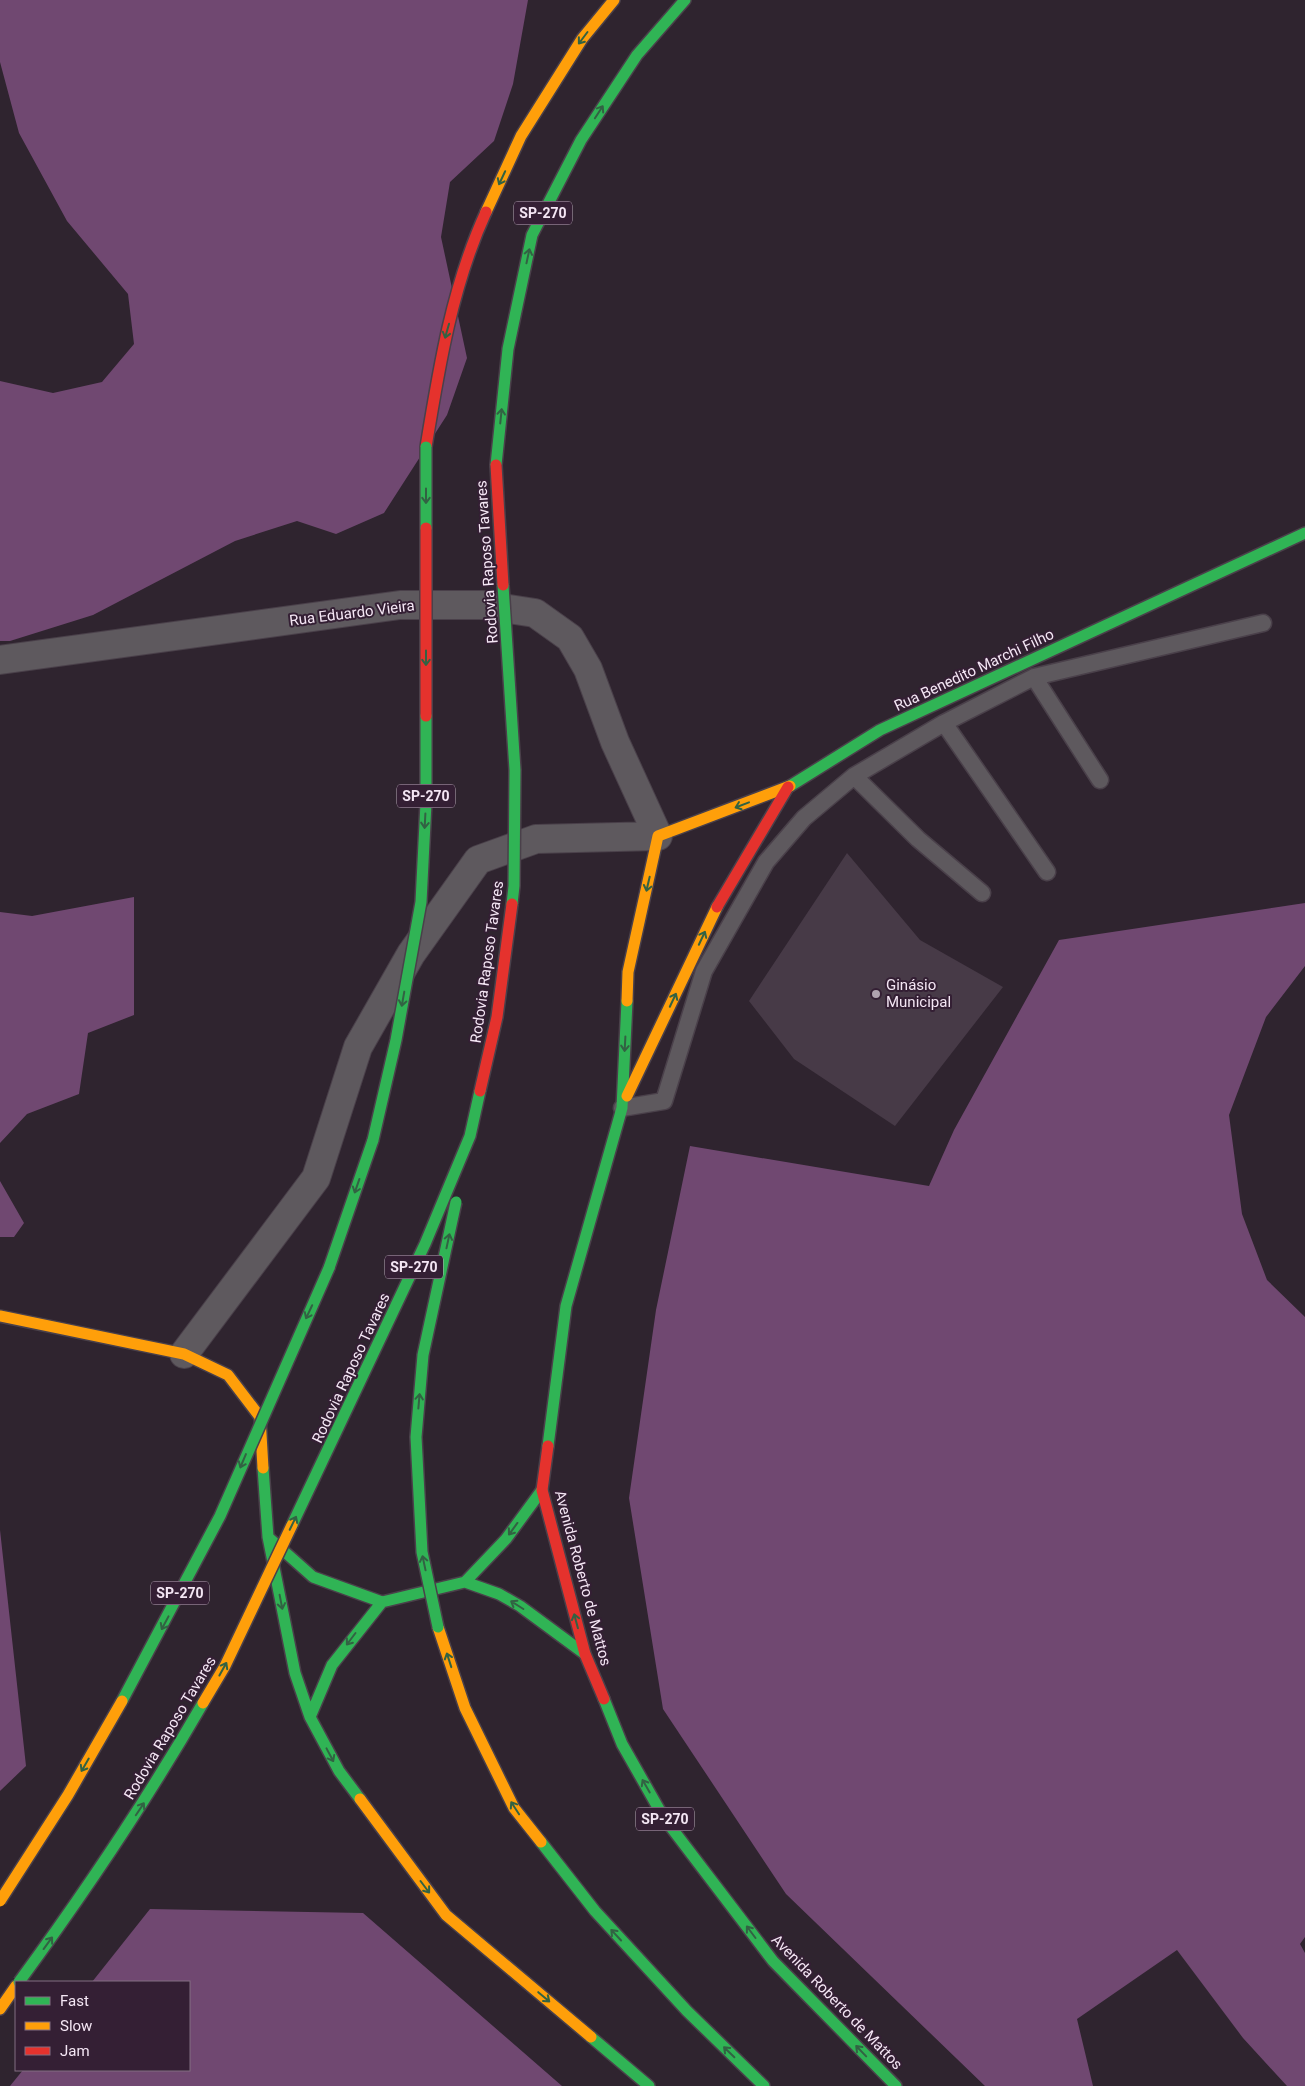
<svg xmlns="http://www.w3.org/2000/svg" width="1305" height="2086" font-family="Roboto,sans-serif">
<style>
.forest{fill:#704871}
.building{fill:#473a47}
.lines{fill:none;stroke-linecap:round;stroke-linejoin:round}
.lane-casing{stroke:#4a404a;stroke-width:19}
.street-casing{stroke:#4a404a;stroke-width:30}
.fast-casing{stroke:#4a404a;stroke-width:14}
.slow-casing{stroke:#4a404a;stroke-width:14}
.jam-casing{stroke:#4a404a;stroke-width:14}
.lane{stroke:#5e595e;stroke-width:16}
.street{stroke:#5e595e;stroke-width:28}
.fast{stroke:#30b455;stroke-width:11}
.slow{stroke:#ff9f0a;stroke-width:11}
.jam{stroke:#e5322d;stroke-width:11}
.fast-bridge-casing{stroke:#4a404a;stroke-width:14;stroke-linecap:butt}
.slow-bridge-casing{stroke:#4a404a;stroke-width:14;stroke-linecap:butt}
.jam-bridge-casing{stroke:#4a404a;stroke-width:14;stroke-linecap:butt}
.fast-bridge{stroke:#30b455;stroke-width:11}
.slow-bridge{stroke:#ff9f0a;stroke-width:11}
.jam-bridge{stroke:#e5322d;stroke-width:11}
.oneway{stroke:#326243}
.poi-dot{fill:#afa2af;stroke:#341f34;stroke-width:2}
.labels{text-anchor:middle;stroke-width:4;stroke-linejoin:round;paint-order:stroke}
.shield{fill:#341f34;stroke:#baaaba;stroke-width:1}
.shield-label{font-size:14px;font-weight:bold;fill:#f4e6f4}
.street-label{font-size:15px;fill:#f4e6f4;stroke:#341f34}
.poi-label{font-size:15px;fill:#f4e6f4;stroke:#341f34;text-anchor:start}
</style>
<rect width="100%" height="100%" fill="#2f242f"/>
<path class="forest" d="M 0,0 L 528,0 L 513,84 L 494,141 L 450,182 L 441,237 L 467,358 L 447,415 L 384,513 L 336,534 L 297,521 L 235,541 L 93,615 L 10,641 L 0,641 L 0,381 L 53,393 L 102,382 L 134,344 L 128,294 L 67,221 L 19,133 L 0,62 Z
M 134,897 L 134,1015 L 88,1033 L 79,1094 L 27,1114 L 0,1143 L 0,912 L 32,916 Z
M 1305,903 L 1305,966 L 1266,1017 L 1229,1115 L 1242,1214 L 1267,1280 L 1305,1317 L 1305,1937 L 1300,1944 L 1305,1953 L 1305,2086 L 1287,2086 L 1243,2038 L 1177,1950 L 1077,2019 L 1093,2086 L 985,2086 L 786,1894 L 663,1709 L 629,1498 L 656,1310 L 690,1146 L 929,1186 L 954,1130 L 1059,940 Z
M 0,1181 L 24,1223 L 14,1237 L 0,1237 Z
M 0,1530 L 26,1766 L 0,1791 Z
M 150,1909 L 363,1913 L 562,2086 L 10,2086 L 23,2070 L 189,2070 L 189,1982 L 92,1982 Z"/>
<path class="building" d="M 847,853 L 920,940 L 1003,987 L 895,1126 L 794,1059 L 749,1001 Z"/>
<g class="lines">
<defs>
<path id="lane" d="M 1034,677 L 1100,780
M 944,723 L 1047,872
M 854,776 L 918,839 L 982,893
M 622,1108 L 664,1101 L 704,971 L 766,862 L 804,818 L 854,776 L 944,723 L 1034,677 L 1263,623"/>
<path id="street" d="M 0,660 L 400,605 L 483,605 L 535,613 L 570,638 L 588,669 L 615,742 L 658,836 L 536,839 L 478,860 L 411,954 L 358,1047 L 316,1178 L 184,1354"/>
<path id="fast" d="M 496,465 L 508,349 L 532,235 L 581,140 L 637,55 L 685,0
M 790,786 L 880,730 L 1305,533
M 329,1268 L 373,1140
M 548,1446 L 566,1306 L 622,1108 L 627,1001
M 263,1468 L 268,1537 L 295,1673 L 310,1717 L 339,1771 L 360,1799
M 268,1537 L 313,1577 L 382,1602 L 465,1582 L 506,1539 L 542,1490
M 465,1582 L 499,1594 L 520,1606 L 585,1654
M 604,1699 L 622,1744 L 664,1818 L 773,1961 L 896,2086
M 310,1717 L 332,1665 L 382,1602
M 541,1842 L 595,1911 L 687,2011 L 764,2086
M 591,2037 L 649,2086"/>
<path id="slow" d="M 486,212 L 521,136 L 582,39 L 614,0
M 627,1001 L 628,972 L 658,836 L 790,786
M 627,1096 L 717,907
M 0,1316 L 184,1354 L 228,1375 L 260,1417 L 263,1468
M 438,1627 L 465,1708 L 514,1808 L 541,1842
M 360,1799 L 446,1915 L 591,2037
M 0,2009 L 16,1986"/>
<path id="jam" d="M 426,447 C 439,367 452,286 486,212
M 717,907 L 788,787
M 548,1446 L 542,1490 L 585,1654 L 604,1699"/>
</defs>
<use href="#lane" class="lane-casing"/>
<use href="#street" class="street-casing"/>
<use href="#fast" class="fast-casing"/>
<use href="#slow" class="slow-casing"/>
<use href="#jam" class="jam-casing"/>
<use href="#lane" class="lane"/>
<use href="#street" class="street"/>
<use href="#fast" class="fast"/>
<use href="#slow" class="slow"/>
<use href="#jam" class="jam"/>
<defs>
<path id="fast-bridge" d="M 426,447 L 426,528
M 503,585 L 515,770 L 514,886 L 512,904
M 373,1140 L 396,1040 L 421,902 L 426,803 L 426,716
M 292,1525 L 425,1244 L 470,1136 L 480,1091
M 438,1627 L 422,1552 L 416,1437 L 423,1355 L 456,1202
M 122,1701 L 220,1516 L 329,1268
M 19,1982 C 85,1892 147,1800 203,1703"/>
<path id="slow-bridge" d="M 203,1703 L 225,1666 L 292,1525
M 0,1901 L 68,1795 L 122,1701"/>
<path id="jam-bridge" d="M 496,465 L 503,585
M 426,528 L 426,716
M 480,1091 L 497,1017 L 512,904"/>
</defs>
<use href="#fast-bridge" class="fast-bridge-casing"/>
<use href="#slow-bridge" class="slow-bridge-casing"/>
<use href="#jam-bridge" class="jam-bridge-casing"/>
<use href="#fast-bridge" class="fast-bridge"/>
<use href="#slow-bridge" class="slow-bridge"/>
<use href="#jam-bridge" class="jam-bridge"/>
</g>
<defs><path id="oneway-shaft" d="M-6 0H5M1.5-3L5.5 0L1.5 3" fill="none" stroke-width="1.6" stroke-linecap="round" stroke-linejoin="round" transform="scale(1.25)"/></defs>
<g class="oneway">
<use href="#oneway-shaft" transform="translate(583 38) rotate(127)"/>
<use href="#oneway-shaft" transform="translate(599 112) rotate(-57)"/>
<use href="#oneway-shaft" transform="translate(502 178) rotate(115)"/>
<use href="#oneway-shaft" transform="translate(528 256) rotate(-78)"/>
<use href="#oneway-shaft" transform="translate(447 331) rotate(106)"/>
<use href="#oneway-shaft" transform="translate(501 416) rotate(-84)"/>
<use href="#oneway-shaft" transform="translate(426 496) rotate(90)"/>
<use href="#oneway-shaft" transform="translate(426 658) rotate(90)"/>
<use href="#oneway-shaft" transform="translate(742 805) rotate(159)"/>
<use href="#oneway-shaft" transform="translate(425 821) rotate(93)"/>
<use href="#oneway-shaft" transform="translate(648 884) rotate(103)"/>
<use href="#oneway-shaft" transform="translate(702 938) rotate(-65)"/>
<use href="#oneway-shaft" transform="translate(403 999) rotate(100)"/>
<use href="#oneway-shaft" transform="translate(673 1000) rotate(-65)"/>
<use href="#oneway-shaft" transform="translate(625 1044) rotate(93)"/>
<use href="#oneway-shaft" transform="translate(357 1186) rotate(109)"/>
<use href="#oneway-shaft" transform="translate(448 1241) rotate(-78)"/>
<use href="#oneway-shaft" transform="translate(309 1312) rotate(115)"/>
<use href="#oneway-shaft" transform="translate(419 1401) rotate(-85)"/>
<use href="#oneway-shaft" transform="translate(243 1461) rotate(113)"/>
<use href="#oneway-shaft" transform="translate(293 1523) rotate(-64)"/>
<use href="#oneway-shaft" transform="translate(513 1529) rotate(126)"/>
<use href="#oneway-shaft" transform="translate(424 1563) rotate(-102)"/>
<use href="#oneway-shaft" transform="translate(281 1602) rotate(79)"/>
<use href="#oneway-shaft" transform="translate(517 1605) rotate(-148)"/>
<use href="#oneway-shaft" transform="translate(576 1621) rotate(-105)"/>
<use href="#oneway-shaft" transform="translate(165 1623) rotate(118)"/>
<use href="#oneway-shaft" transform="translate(351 1639) rotate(127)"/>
<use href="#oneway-shaft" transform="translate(449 1660) rotate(-108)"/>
<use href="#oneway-shaft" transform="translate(223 1669) rotate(-61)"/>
<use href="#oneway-shaft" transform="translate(330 1755) rotate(62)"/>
<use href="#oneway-shaft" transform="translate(85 1765) rotate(120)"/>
<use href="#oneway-shaft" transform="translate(646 1786) rotate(-120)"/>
<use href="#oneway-shaft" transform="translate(515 1808) rotate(-123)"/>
<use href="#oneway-shaft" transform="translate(140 1809) rotate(-56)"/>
<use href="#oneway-shaft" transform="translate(425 1887) rotate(53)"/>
<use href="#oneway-shaft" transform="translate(751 1932) rotate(-127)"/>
<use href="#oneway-shaft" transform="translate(616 1935) rotate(-133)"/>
<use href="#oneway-shaft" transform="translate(48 1943) rotate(-54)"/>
<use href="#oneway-shaft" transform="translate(544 1997) rotate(40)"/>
<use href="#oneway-shaft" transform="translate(861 2051) rotate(-134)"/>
<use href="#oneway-shaft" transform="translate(729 2052) rotate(-136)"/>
</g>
<circle class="poi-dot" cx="876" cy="994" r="5"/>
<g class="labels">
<g class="shield">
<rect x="514" y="201.5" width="58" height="23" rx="4"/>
<rect x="397" y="784.5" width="58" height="23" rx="4"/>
<rect x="385" y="1255.5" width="58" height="23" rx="4"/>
<rect x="151" y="1581.5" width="58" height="23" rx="4"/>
<rect x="636" y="1807.5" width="58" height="23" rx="4"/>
</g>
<g class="shield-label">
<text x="543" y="218">SP-270</text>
<text x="426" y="801">SP-270</text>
<text x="414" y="1272">SP-270</text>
<text x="180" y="1598">SP-270</text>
<text x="665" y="1824">SP-270</text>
</g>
<g class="street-label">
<text transform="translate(487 562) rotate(-94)" y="5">Rodovia Raposo Tavares</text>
<text transform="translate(352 613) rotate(-7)" y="5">Rua Eduardo Vieira</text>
<text transform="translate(974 670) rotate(-25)" y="5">Rua Benedito Marchi Filho</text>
<text transform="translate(487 962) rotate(-82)" y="5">Rodovia Raposo Tavares</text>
<text transform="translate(351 1368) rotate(-65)" y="5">Rodovia Raposo Tavares</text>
<text transform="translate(583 1578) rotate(75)" y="5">Avenida Roberto de Mattos</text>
<text transform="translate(170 1728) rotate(-59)" y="5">Rodovia Raposo Tavares</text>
<text transform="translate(837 2002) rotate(46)" y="5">Avenida Roberto de Mattos</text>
</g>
<g class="poi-label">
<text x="886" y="990">Ginásio<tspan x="886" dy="17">Municipal</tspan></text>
</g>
</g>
<rect x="15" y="1981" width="175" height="90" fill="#341f34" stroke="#816f81"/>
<rect x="25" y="1997" width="25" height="8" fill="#30b455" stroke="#816f81"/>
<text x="60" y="2006" font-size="15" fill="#f4e6f4">Fast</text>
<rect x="25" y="2022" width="25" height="8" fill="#ff9f0a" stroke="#816f81"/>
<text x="60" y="2031" font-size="15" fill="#f4e6f4">Slow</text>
<rect x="25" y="2047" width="25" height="8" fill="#e5322d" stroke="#816f81"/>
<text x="60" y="2056" font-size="15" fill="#f4e6f4">Jam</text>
</svg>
